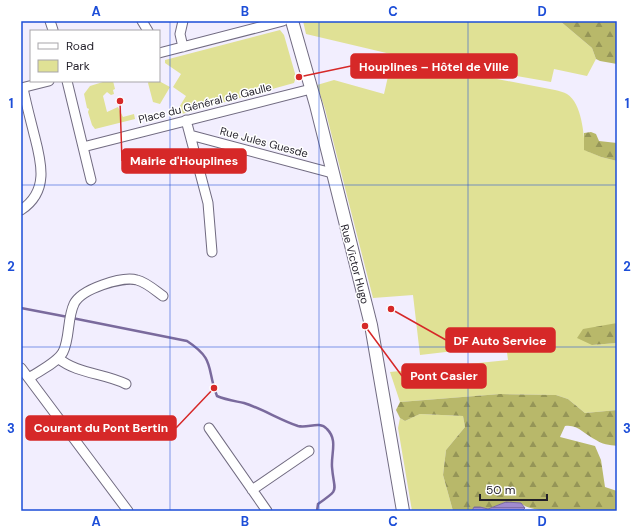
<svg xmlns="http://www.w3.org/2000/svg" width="638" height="532" font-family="'DM Sans',sans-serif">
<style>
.green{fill:#e0e195}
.forest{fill:url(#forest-firs)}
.water{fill:url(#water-rules);stroke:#7a6a9d}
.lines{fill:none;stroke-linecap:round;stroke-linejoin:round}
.stream{stroke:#7a6a9d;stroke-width:2.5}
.street-casing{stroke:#716b81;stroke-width:11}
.secondary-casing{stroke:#716b81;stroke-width:14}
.street{stroke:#fff;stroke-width:9}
.secondary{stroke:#fff;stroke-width:12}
.grid{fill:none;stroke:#1d4ed8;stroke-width:1;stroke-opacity:0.55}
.labels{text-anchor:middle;stroke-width:3;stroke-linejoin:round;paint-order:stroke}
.street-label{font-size:11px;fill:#221f29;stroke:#fff}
.leader{fill:none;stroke:#d62828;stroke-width:1.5}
.callout-dot{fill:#d62828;stroke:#fff;stroke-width:1.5}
.callout{fill:#d62828;stroke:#d62828;stroke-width:1.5}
.callout-label{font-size:12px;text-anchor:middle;font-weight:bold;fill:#fff}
.neatline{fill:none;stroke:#1d4ed8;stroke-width:1.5}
.grid-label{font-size:13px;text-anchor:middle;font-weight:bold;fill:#1d4ed8}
</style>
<defs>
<pattern id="forest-firs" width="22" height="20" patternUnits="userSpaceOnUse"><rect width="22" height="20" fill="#b8b86a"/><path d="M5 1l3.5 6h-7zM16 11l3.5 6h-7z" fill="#959557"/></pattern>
<pattern id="water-rules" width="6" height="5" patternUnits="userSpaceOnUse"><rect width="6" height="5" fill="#a08acf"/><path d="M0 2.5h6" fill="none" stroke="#8270a8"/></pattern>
</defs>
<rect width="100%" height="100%" fill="#f2eefe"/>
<path class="green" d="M 303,21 L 560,21 L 592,48 L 596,59 L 587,76 L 554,69 L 551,82 L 395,55 L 306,34 Z
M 280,30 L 284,35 L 296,77 L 294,83 L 178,115 L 175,114 L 186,96 L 173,87 L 181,74 L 165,63 L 165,60 Z
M 392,59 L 555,90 C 559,91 564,92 567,94 C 582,103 584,135 585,150 L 601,157 L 617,161 L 617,323 L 612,325 L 592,345 L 617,343 L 617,410 L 585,413 L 568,399 L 556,395 L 500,394 L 400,402 L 390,372 L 508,360 L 506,345 L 420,355 L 413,295 L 373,298 L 325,109 L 317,85 L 334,80 L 384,94 Z
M 106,81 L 113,81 L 115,89 L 113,90 L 114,94 L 111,95 L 107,92 L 103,96 L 107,112 L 118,107 L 123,117 L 134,114 L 135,119 L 95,129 L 92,125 L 88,112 L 89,109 L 87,108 L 84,94 L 90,86 Z
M 149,81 L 159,81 L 170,87 L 160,104 L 153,102 L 148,83 Z
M 420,414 L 463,416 L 465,427 L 446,450 L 443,475 L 453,511 L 412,511 L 398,428 L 400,418 L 405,421 Z"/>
<path class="forest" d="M 560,21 L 617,21 L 617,64 L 600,61 L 596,59 L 592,48 Z
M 591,132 L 596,134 L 599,141 L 617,143 L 617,161 L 601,157 L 584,150 L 584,133 Z
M 617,323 L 617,343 L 592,345 L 577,338 L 583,329 Z
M 500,394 L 556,395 L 568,399 L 585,413 L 617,410 L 617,446 C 610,445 601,444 596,440 C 585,435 578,424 565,426 L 560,437 L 595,446 L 601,460 L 605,487 L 617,491 L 617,511 C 598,511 532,516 521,503 L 506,502 L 488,509 L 480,507 L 474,507 L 472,511 L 453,511 L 443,475 L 446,450 L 465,427 L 463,416 L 420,414 L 405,421 L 400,418 L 396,410 L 400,402 Z"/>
<path class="water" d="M 506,502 L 521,503 L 525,508 L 522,511 L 472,511 L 474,507 L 480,507 L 488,509 Z"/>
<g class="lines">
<path class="stream" d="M 21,308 L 68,317
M 72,318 L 187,341 C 216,360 206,368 217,396 C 226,400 235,401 244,403 C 263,409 280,420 298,426 C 308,429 319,420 327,429 C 338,440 331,453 332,467 C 334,493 341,488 318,504 L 317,511"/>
<defs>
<path id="street" d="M 50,21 L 53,30
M 142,21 L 148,31
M 183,21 L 180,34 L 183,47
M 159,53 L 283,21
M 67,81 L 91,180
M 21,88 L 49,81
M 186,120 L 208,203 L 212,252
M 190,135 L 332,173
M 83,147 L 311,89
M 21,210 C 50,191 41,161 34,134 C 30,118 26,103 23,88
M 58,358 C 77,374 104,373 126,384
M 21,368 L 128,511
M 29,378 C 39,371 57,363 63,352 C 70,338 67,319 74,304 C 81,289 122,276 137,280 C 146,282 156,291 163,296
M 209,428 L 267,511
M 252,490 L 309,451"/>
<path id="secondary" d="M 292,21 L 316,105 L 371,325 L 403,511"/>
</defs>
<use href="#street" class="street-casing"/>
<use href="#secondary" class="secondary-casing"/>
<use href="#street" class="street"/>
<use href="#secondary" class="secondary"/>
</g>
<path class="grid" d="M 170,21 L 170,511M 319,21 L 319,511M 468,21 L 468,511M 21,185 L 617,185M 21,347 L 617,347"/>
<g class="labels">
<g class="street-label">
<text transform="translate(205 103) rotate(-14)" y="4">Place du Général de Gaulle</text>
<text transform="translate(264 142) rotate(15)" y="4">Rue Jules Guesde</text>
<text transform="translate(355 264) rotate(75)" y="4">Rue Victor Hugo</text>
</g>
</g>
<path class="leader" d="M299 77L351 66M120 101L122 161M391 309L446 340M365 326L402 376M214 388L176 428"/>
<g class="callout-dot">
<circle cx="299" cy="77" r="4"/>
<circle cx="120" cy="101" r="4"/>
<circle cx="391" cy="309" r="4"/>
<circle cx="365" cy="326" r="4"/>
<circle cx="214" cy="388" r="4"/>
</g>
<g class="callout">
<rect x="351" y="54" width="166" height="24" rx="4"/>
<rect x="122" y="149" width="124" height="24" rx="4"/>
<rect x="446" y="328" width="109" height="24" rx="4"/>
<rect x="402" y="364" width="84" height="24" rx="4"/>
<rect x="26" y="416" width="150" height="24" rx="4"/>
</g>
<g class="callout-label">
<text x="434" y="71">Houplines – Hôtel de Ville</text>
<text x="184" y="165">Mairie d'Houplines</text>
<text x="500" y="345">DF Auto Service</text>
<text x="444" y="380">Pont Casier</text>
<text x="101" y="432">Courant du Pont Bertin</text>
</g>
<rect width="638" height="532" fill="none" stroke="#ffffff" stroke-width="44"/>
<rect x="30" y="30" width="130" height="52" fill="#ffffff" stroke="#a7a5a9"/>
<rect x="38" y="43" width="20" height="6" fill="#ffffff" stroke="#a7a5a9"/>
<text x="66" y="50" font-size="12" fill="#221f29">Road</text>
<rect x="38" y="60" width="20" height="12" fill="#e0e195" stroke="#a7a5a9"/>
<text x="66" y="70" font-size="12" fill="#221f29">Park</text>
<path d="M480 494v6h67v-6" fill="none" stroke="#221f29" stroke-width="2"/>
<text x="486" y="494" font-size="12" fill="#221f29" stroke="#ffffff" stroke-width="3" paint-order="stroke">50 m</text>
<rect x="22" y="22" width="594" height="488" class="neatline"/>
<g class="grid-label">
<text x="96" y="16">A</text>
<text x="245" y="16">B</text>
<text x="393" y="16">C</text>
<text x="542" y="16">D</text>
<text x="11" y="108">1</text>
<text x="627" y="108">1</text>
<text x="11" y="271">2</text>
<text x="627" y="271">2</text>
<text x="11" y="433">3</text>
<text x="627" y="433">3</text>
<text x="96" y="526">A</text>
<text x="245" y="526">B</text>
<text x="393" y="526">C</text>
<text x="542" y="526">D</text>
</g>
</svg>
